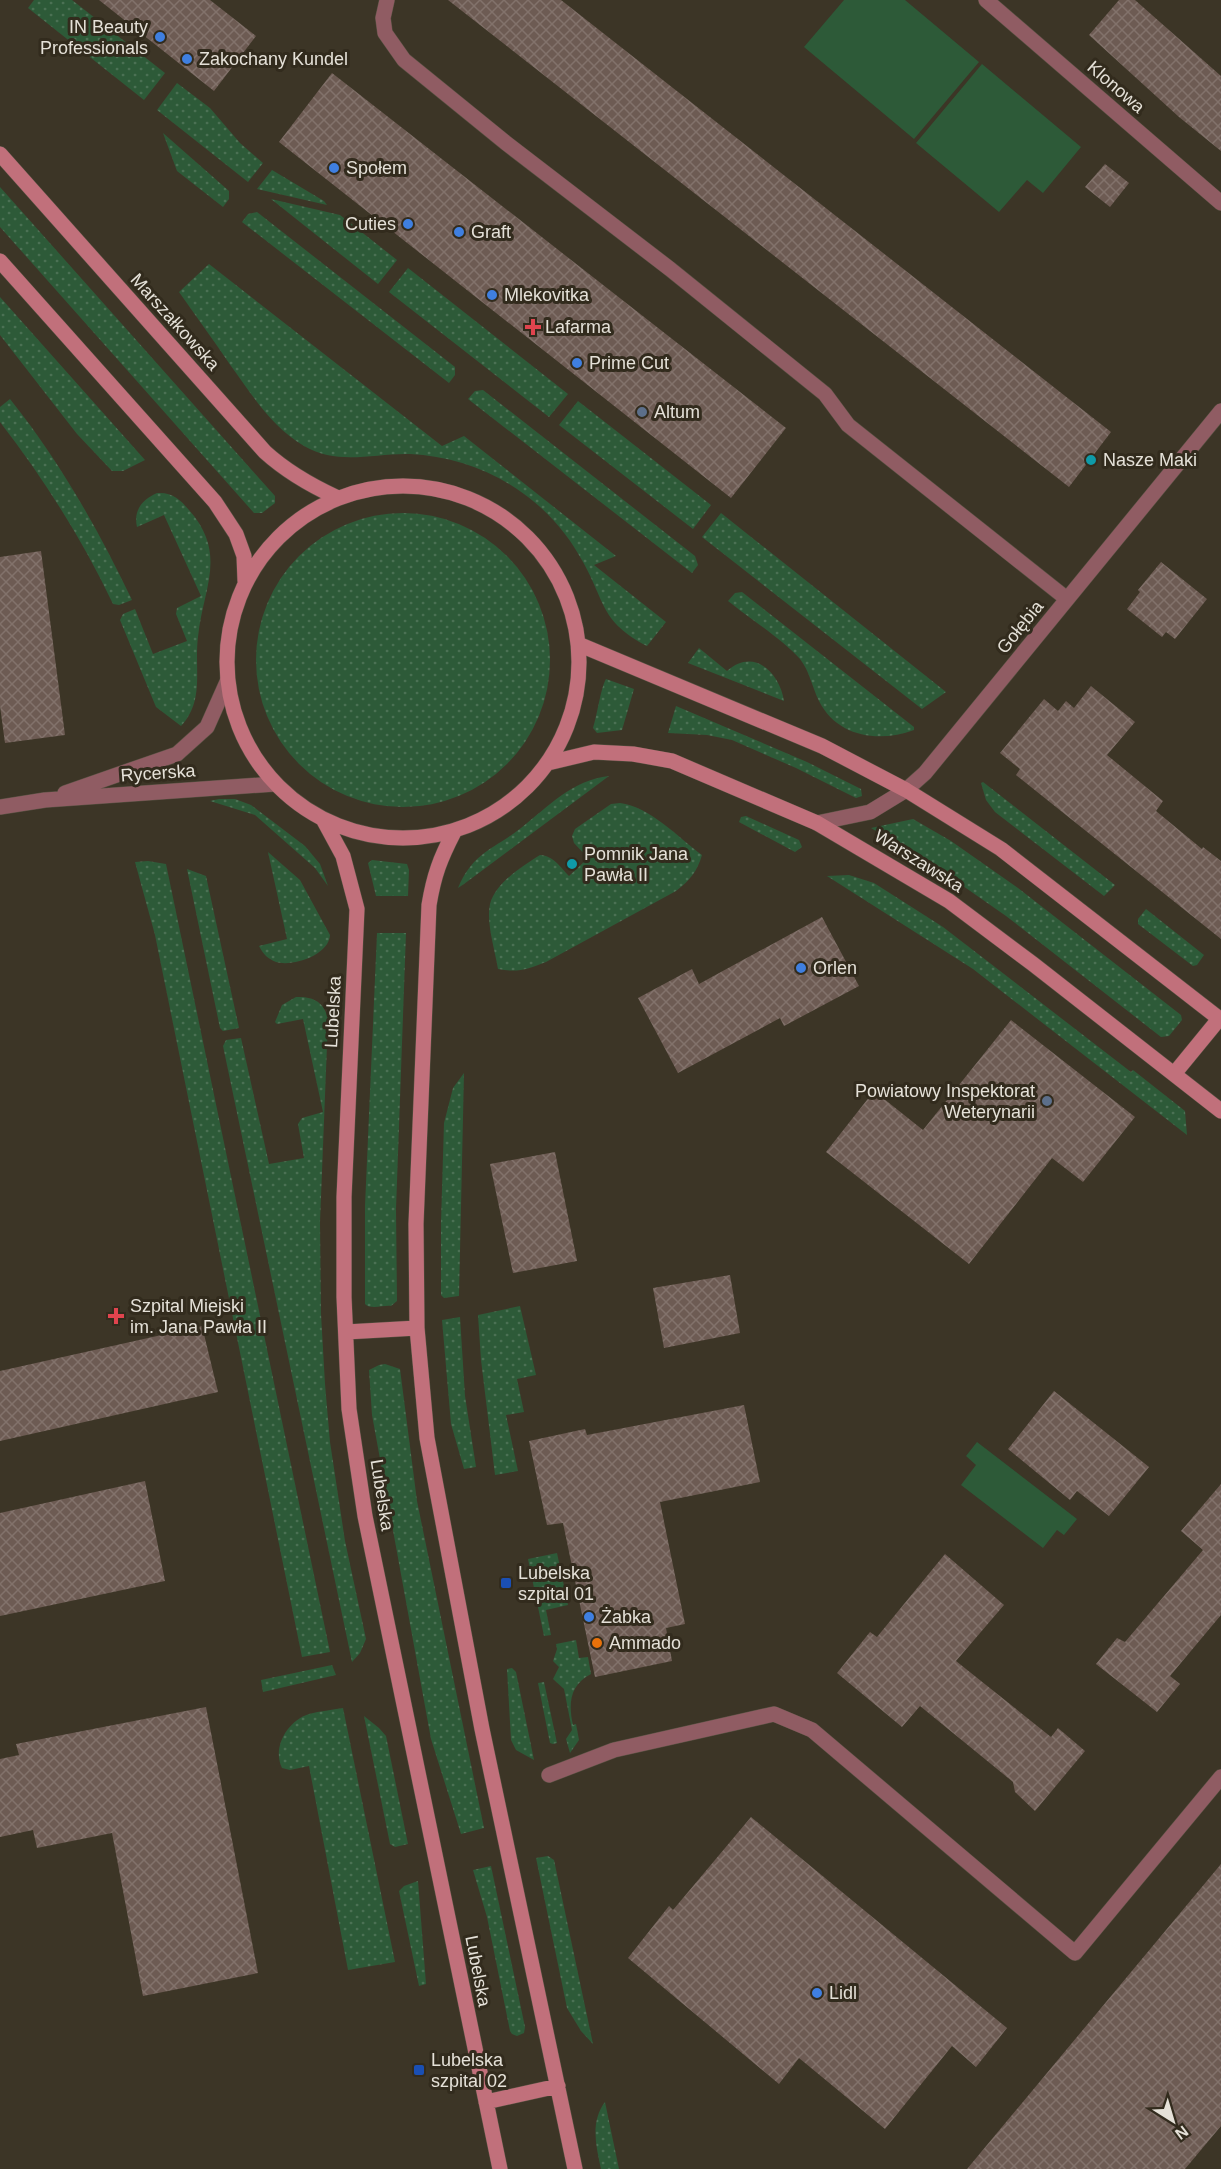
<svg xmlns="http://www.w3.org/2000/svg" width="1221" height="2169" font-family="Arial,sans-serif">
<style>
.grass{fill:url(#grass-dots)}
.park{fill:#2d5a38}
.building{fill:url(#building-cross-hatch)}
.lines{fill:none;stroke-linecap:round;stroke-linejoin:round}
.minor-casing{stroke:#575142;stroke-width:16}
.secondary-casing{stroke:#575142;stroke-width:16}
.minor{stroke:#905c63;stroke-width:15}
.secondary{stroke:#c1707b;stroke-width:15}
.shop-dot{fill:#3f7fe0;stroke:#322b1d;stroke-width:2}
.health-dot{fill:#e0444e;stroke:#322b1d;stroke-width:2}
.service-dot{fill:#5c6f8a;stroke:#322b1d;stroke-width:2}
.culture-dot{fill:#0f9aa8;stroke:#322b1d;stroke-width:2}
.transit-dot{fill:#1a4fb4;stroke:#322b1d;stroke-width:2}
.food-dot{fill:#e8710a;stroke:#322b1d;stroke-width:2}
.labels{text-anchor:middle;stroke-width:6;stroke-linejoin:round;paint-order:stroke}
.poi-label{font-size:18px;fill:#e5e1d8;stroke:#322b1d;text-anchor:start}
.street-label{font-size:18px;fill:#e5e1d8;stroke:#322b1d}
</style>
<defs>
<pattern id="grass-dots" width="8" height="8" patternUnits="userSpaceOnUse" patternTransform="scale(1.5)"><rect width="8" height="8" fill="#2d5a38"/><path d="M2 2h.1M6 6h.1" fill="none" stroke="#4b7154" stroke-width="1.8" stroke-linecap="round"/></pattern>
<pattern id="building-cross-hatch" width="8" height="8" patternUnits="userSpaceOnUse" patternTransform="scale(1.5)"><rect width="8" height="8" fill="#6d5b53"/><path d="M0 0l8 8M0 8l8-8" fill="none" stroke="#82726b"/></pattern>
</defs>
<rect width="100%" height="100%" fill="#3c3526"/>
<path class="grass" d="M 34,0 L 72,0 L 165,73 L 144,100 L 28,8 Z
M 177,83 L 210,108 L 240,143 L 263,163 L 248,182 L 157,110 Z
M 163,133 L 229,191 L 229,199 L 223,207 L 177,171 Z
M 272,170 L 324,201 L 327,205 L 257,189 Z
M 0,187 L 275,496 L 275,503 L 262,513 L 254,513 L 0,227 Z
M 271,199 L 340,215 L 397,260 L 378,284 Z
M 257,212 L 455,367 L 455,375 L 449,383 L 242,222 L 248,214 Z
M 209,264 L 442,446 L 464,436 L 616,556 L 594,565 L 666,622 L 647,646 C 600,621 606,603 583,562 C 569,536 549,512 524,494 C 492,470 451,456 410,454 C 373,453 339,466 304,446 C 272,427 252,395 231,366 C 214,341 196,316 179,292 Z
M 408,268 L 568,394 L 549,417 L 389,292 Z
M 0,297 L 145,460 L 123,471 L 112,471 L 77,434 L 0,335 Z
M 483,390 L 695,556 L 698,565 L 692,573 L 468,399 L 475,391 Z
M 10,399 C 59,460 98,529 132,600 L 119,605 L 113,604 C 82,539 44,479 0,422 L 0,407 Z
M 578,401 L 711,505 L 693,529 L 559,425 Z
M 157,493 C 172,492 180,499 189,510 C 228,554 203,588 198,637 C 194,669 205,700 181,726 L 156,707 L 120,620 L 123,614 L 135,609 L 153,654 L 187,641 L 176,614 L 177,608 L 201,596 L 164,515 L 137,527 C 133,510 143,499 157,493 Z
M 721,513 L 946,692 L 922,709 L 702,537 Z
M256 660a147 147 0 1 1 294 0a147 147 0 1 1-294 0Z
M 742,592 L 914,727 L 914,730 C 879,743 837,737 819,701 C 812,687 810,672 800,659 C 783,640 749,618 728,601 L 735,593 Z
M 699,648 L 727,671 C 754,647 780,673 784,701 L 688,663 Z
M 606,679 L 634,689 L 622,730 L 597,733 L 593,728 C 597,716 601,687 606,679 Z
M 676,706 L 807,762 L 861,789 L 862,796 L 856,798 L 796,768 L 732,740 L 707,735 L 668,733 Z
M 609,776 L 464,884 L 458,888 C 473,852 494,849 521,828 C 549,806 572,780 609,776 Z
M 983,782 L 1115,885 L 1104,896 L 995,812 L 986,800 L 981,783 Z
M 219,799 L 235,799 L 251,805 L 305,846 L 320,864 L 328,886 L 315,868 L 255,815 L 210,801 Z
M 620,803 C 649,806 679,838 702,855 C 697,872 690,880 676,891 L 546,962 C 528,969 518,973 498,969 C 495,950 486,923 490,904 C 496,882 523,866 540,855 C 554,856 560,867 569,876 L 588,858 L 574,843 L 572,836 L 575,829 L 611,804 Z
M 746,816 L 799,840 L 802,847 L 795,852 L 739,822 L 741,817 Z
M 913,819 L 951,841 L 1018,888 L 1181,1015 L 1182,1020 L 1169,1036 L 1161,1037 L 1006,916 L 933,865 L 871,828 Z
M 268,852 L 300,880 L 330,935 C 329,955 293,967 276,962 C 268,959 263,954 259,946 L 287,939 Z
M 372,860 L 407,864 L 409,870 L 408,896 L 376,896 L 368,863 Z
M 148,861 L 166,864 L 330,1652 L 302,1657 L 155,935 L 135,862 Z
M 187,869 L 206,876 L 239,1028 L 223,1031 L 220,1028 Z
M 849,875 L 874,883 L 943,927 L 1131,1072 L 1133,1070 L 1185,1111 L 1187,1135 L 973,969 L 827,876 Z
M 1146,909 L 1204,955 L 1197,965 L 1193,966 L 1138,924 L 1138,919 Z
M 377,933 L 406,933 L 396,1209 L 397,1301 L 391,1306 C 383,1305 371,1310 365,1304 L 365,1206 Z
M 296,997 C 313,996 325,1002 328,1020 L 320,1222 L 321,1314 L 325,1384 L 330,1442 L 345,1541 L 366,1639 L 360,1653 L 352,1662 L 223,1046 L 226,1040 L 241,1038 L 269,1164 L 304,1158 L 298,1124 L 302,1118 L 323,1112 L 303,1019 L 277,1024 L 275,1022 L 282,1005 Z
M 464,1073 L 459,1296 L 444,1298 L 441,1295 L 441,1222 L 444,1123 L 453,1088 Z
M 520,1306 L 536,1375 L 517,1379 L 524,1412 L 506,1415 L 518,1471 L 495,1475 L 481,1360 L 478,1315 Z
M 460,1317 L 465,1396 L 476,1467 L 464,1469 L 451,1424 L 442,1320 Z
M 385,1364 L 400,1369 L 417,1501 L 484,1828 L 461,1834 L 431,1739 L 372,1415 L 369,1370 L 379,1365 Z
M 557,1553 L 568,1605 L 546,1610 L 551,1635 L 544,1636 L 528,1559 Z
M 576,1640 L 579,1658 L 588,1657 L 591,1674 C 570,1685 568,1703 573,1725 L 576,1724 L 579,1740 L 570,1753 L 566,1739 L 572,1730 L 564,1689 L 553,1679 L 559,1667 L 553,1661 L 557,1649 L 556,1644 Z
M 332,1665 L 336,1675 L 263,1692 L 261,1680 Z
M 512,1668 L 516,1672 L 534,1760 L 516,1750 L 511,1740 L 507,1669 Z
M 544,1682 L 557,1743 L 553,1744 L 550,1743 L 538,1683 Z
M 343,1708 L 395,1962 L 348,1970 L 309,1766 L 290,1770 L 282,1768 C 272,1748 287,1721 309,1714 C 320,1711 332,1710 343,1708 Z
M 364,1716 L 379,1728 L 386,1736 L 408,1844 L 395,1847 L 390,1844 Z
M 548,1856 L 554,1860 L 593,2044 L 581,2031 L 567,2008 L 536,1858 Z
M 491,1866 L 525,2027 L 524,2033 L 517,2036 L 512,2034 L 510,2031 L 487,1917 L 473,1870 Z
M 418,1881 L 426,1984 L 419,1986 L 399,1891 L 404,1886 Z
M 605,2102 L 619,2169 L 601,2169 C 596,2146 590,2122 605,2102 Z"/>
<path class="park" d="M 844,0 L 905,0 L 979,62 L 914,139 L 804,47 Z
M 982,64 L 1081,147 L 1043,193 L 1027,180 L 999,212 L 916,143 Z
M 977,1442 L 1077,1519 L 1064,1535 L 1057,1530 L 1043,1548 L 961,1485 L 976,1465 L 966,1456 Z"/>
<path class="building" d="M 99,0 L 210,0 L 256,36 L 214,91 Z
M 448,0 L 561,0 L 1111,432 L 1069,487 Z
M 1119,0 L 1135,0 L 1221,76 L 1221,151 L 1179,117 L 1089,35 Z
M 332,73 L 786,428 L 731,498 L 279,142 Z
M 1105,164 L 1129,183 L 1110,207 L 1085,187 Z
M 41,551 L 65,735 L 5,743 L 0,706 L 0,557 Z
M 1161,562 L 1207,599 L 1175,639 L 1166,632 L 1162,637 L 1127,609 L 1140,592 L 1138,590 Z
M 1091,686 L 1135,722 L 1107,755 L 1163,801 L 1156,811 L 1202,849 L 1203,847 L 1221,861 L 1221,939 L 1016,775 L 1020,769 L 1000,753 L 1044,699 L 1058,711 L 1066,701 L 1074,708 Z
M 822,917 L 859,986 L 784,1026 L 780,1018 L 678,1073 L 638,998 L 692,969 L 699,984 Z
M 1011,1020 L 1135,1117 L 1083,1182 L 1052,1158 L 969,1264 L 826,1152 L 874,1091 L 923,1130 Z
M 555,1152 L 577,1261 L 513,1273 L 490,1164 Z
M 730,1275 L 740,1333 L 664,1348 L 653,1288 Z
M 202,1326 L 218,1392 L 0,1441 L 0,1371 Z
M 1054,1391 L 1149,1467 L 1109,1516 L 1077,1491 L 1070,1500 L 1008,1449 Z
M 744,1405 L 760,1482 L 660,1502 L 685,1624 L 666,1628 L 672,1661 L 595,1677 L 563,1523 L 547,1525 L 529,1441 L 585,1429 L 587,1435 Z
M 145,1481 L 165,1581 L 0,1616 L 0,1513 Z
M 1221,1484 L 1221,1615 L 1170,1676 L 1180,1684 L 1157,1712 L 1096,1664 L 1117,1638 L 1125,1642 L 1203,1550 L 1181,1531 Z
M 945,1554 L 1004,1605 L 956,1661 L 1051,1737 L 1058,1728 L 1085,1751 L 1035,1811 L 1015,1792 L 1013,1782 L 920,1706 L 902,1727 L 837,1673 L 870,1632 L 877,1637 Z
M 206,1707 L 258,1973 L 143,1996 L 112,1833 L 37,1848 L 33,1830 L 0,1837 L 0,1759 L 19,1755 L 16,1744 Z
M 751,1817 L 1007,2028 L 976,2067 L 952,2046 L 885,2129 L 799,2058 L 779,2084 L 628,1958 L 669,1906 L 673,1910 Z
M 1221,1864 L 1221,2126 L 1185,2169 L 967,2169 Z"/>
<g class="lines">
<defs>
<path id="minor" d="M 387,0 L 383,18 L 385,33 L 404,60 L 506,143 L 670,269 L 825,394 L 848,425 L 1067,599
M 986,0 L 1221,203
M 65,793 L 177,754 L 207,727 L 227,682
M 0,807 L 45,800 L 275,784
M 817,823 L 870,812 L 906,790 L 925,773 L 1221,411
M 549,1775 L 614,1750 L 774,1714 L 812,1730 L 1075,1953 L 1221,1777"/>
<path id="secondary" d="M 0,154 L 265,452 C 287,472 310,485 336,497
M 0,261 L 215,502 L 236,534 L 244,556 L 245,581
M227 662a176 176 0 1 1 352 0a176 176 0 1 1-352 0Z
M 578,644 L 822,746 L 906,790 L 1001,849 L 1221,1020
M 548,763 L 594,752 L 633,754 L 672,761 L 817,823 L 949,901 L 1033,964 L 1221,1111
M 324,821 L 343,856 L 357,909 L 344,1197 L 344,1297 L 349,1409 L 365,1516 L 500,2169
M 454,832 C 440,859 434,875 429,905 L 416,1224 L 417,1328 L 427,1438 L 482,1729 L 575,2169
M 1174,1074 L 1219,1019
M 346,1332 L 417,1328
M 486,2102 L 558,2086"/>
</defs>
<use href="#minor" class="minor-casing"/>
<use href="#secondary" class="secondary-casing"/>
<use href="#minor" class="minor"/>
<use href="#secondary" class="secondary"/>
</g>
<g class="shop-dot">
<circle cx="160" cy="37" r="6"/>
<circle cx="187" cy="59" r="6"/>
<circle cx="334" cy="168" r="6"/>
<circle cx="408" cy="224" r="6"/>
<circle cx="459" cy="232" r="6"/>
<circle cx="492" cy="295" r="6"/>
<circle cx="577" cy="363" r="6"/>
<circle cx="801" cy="968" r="6"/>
<circle cx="589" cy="1617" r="6"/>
<circle cx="817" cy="1993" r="6"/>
</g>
<g class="health-dot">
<path d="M530 318h6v6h6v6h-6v6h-6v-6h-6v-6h6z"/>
<path d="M113 1307h6v6h6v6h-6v6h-6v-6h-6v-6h6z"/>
</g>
<g class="service-dot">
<circle cx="642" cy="412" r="6"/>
<circle cx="1047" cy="1101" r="6"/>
</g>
<g class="culture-dot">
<circle cx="1091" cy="460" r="6"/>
<circle cx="572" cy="864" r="6"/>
</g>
<g class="transit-dot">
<rect x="500" y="1577" width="12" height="12" rx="3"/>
<rect x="413" y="2064" width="12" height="12" rx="3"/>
</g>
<circle class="food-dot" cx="597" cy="1643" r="6"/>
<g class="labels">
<g class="poi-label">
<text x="148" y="33" text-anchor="end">IN Beauty<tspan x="148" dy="21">Professionals</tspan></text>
<text x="199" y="65">Zakochany Kundel</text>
<text x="346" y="174">Społem</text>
<text x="396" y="230" text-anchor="end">Cuties</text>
<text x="471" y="238">Graft</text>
<text x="504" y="301">Mlekovitka</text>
<text x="545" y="333">Lafarma</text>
<text x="589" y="369">Prime Cut</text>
<text x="654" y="418">Altum</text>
<text x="1103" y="466">Nasze Maki</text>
<text x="584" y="860">Pomnik Jana<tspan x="584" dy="21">Pawła II</tspan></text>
<text x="813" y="974">Orlen</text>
<text x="1035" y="1097" text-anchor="end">Powiatowy Inspektorat<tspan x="1035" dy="21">Weterynarii</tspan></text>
<text x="130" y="1312">Szpital Miejski<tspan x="130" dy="21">im. Jana Pawła II</tspan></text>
<text x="518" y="1579">Lubelska<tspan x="518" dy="21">szpital 01</tspan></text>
<text x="601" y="1623">Żabka</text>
<text x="609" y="1649">Ammado</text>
<text x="829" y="1999">Lidl</text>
<text x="431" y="2066">Lubelska<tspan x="431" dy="21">szpital 02</tspan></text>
</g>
<g class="street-label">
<text transform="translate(1116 87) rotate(41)" y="6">Klonowa</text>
<text transform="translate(175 322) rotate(48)" y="6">Marszałkowska</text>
<text transform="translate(1020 627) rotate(-51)" y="6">Gołębia</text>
<text transform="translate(158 773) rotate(-4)" y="6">Rycerska</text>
<text transform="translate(919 861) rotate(32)" y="6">Warszawska</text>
<text transform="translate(333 1012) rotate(-87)" y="6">Lubelska</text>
<text transform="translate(382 1495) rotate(81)" y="6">Lubelska</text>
<text transform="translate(478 1971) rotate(79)" y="6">Lubelska</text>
</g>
</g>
<g transform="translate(1173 2121) rotate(143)" stroke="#322b1d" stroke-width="4.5" paint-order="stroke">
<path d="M0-4.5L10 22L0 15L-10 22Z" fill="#e5e1d8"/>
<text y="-9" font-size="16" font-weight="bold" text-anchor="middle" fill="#e5e1d8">N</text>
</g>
</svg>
